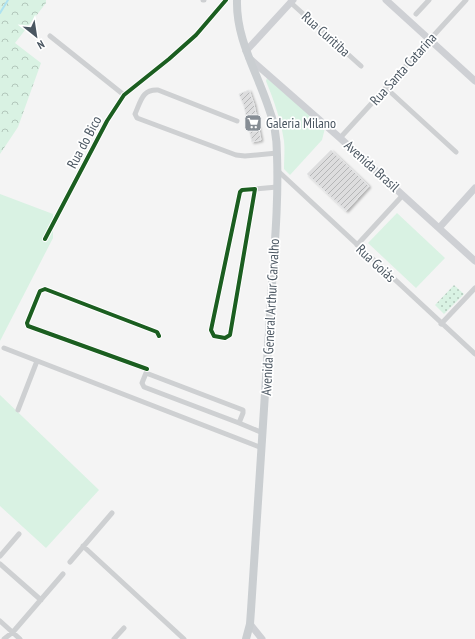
<svg xmlns="http://www.w3.org/2000/svg" width="475" height="639" font-family="'PT Sans Narrow',sans-serif">
<style>
.grass{fill:url(#grass-dots)}
.forest{fill:url(#forest-crowns)}
.green{fill:#d9f2e3}
.lines{fill:none;stroke-linecap:round;stroke-linejoin:round}
.stream{stroke:#aee2f0;stroke-width:2}
.building{fill:url(#building-hatch);stroke:#e5e6e7;filter:url(#shadow)}
.street{stroke:#ced0d2;stroke-width:5}
.secondary{stroke:#ced0d4;stroke-width:7}
.primary{stroke:#caced1;stroke-width:8}
.cycleway-casing{stroke:#fff;stroke-width:6}
.cycleway{stroke:#1b5e20;stroke-width:4}
.labels{text-anchor:middle;stroke-width:3.5;stroke-linejoin:round;paint-order:stroke}
.street-label{font-size:14px;fill:#4a5661;stroke:#fff}
.poi-label{font-size:14px;fill:#4a5661;stroke:#fff;text-anchor:start}
</style>
<defs>
<pattern id="grass-dots" width="8" height="8" patternUnits="userSpaceOnUse"><rect width="8" height="8" fill="#d9f2e3"/><path d="M2 2h.1M6 6h.1" fill="none" stroke="#b2c7bb" stroke-width="1.8" stroke-linecap="round"/></pattern>
<pattern id="forest-crowns" width="20" height="18" patternUnits="userSpaceOnUse"><rect width="20" height="18" fill="#d9f2e3"/><path d="M2 6a3 3 0 1 1 6 0M12 15a3 3 0 1 1 6 0" fill="none" stroke="#b2c7bb"/></pattern>
<pattern id="building-hatch" width="6" height="6" patternUnits="userSpaceOnUse"><rect width="6" height="6" fill="#ddddde"/><path d="M-1 1l2-2M0 6l6-6M5 7l2-2" fill="none" stroke="#b5b6b7"/></pattern>
<filter id="shadow"><feDropShadow dx="2" dy="1.5" stdDeviation="1" flood-color="#0004"/></filter>
</defs>
<rect width="100%" height="100%" fill="#f4f4f4"/>
<path class="grass" d="M 454,285 L 464,294 L 444,314 L 435,305 Z"/>
<path class="forest" d="M 0,0 L 46,0 L 46,3 L 15,43 L 41,63 L 18,127 L 0,154 Z"/>
<path class="green" d="M 267,78 L 325,128 L 322,140 L 290,175 L 284,169 C 284,160 285,150 284,141 C 281,120 274,101 266,81 Z
M 0,194 L 53,214 L 53,238 L 0,341 Z
M 397,213 L 445,258 L 416,288 L 368,243 Z
M 0,395 L 99,490 L 46,548 L 0,506 Z"/>
<g class="lines">
<path class="stream" d="M 0,13 L 8,0"/>
</g>
<path class="building" d="M 249,90 L 254,104 L 261,140 L 252,142 L 244,106 L 239,94 Z
M 331,150 L 369,186 L 346,211 L 307,174 Z"/>
<g class="lines">
<path class="street" d="M 203,0 L 204,0
M 290,2 L 361,66
M 416,14 L 429,0
M 50,36 L 124,95
M 386,88 L 456,152
M 237,121 L 158,90 C 142,89 141,101 135,114 L 137,118 L 236,155 L 245,156 L 277,153
M 340,138 L 466,0
M 278,171 L 475,354
M 255,189 L 230,335 L 225,338 L 214,336 L 211,330 L 240,192 L 242,190 Z
M 255,189 L 277,187
M 45,239 L 107,121 L 124,95 L 169,59 L 196,35 L 226,0
M 357,245 L 403,195
M 441,324 L 475,288
M 4,348 L 262,448
M 147,369 L 28,326 L 27,323 L 40,291 L 45,289 L 157,332 L 159,336
M 18,410 L 37,361
M 239,423 L 243,413 L 243,410 L 146,373 L 142,383 L 144,387 L 239,423 L 263,433
M 83,546 L 184,639
M 0,556 L 19,534
M 70,562 L 112,513
M 0,564 L 41,600
M 0,621 L 20,639
M 4,639 L 13,632 L 63,574
M 114,639 L 124,628"/>
<path class="secondary" d="M 386,0 L 475,81
M 246,51 L 293,0
M 249,58 L 340,138 L 475,261
M 439,228 L 475,188
M 250,624 L 262,639"/>
<path class="primary" d="M 237,0 C 236,39 256,70 268,106 C 274,121 277,139 277,155 C 279,208 273,262 270,316 C 264,414 258,512 251,610 L 250,624 L 246,639"/>
<defs>
<path id="cycleway" d="M 255,189 L 230,335 L 225,338 L 214,336 L 211,330 L 240,192 L 242,190 Z
M 45,239 L 107,121 L 124,95 L 169,59 L 196,35 L 226,0
M 147,369 L 28,326 L 27,323 L 40,291 L 45,289 L 157,332 L 159,336"/>
</defs>
<use href="#cycleway" class="cycleway-casing"/>
<use href="#cycleway" class="cycleway"/>
</g>
<defs>
<symbol id="supermarket-square" viewBox="-11 -11 22 22"><rect x="-9" y="-9" width="18" height="18" rx="4" fill="#868d94" stroke="#fff"/><path d="M-6-5.5h2.5l.6 2H6L4.5 2H-2.5L-4.4-4H-6ZM-1.5 3.2a1.3 1.3 0 1 0 .1 0ZM3 3.2a1.3 1.3 0 1 0 .1 0Z" fill="#fff"/></symbol>
</defs>
<g fill-rule="evenodd">
<use href="#supermarket-square" x="243" y="113" width="20" height="20"/>
</g>
<g class="labels">
<g class="street-label">
<text transform="translate(326 34) rotate(42)" y="5">Rua Curitiba</text>
<text transform="translate(403 69) rotate(-48)" y="5">Rua Santa Catarina</text>
<text transform="translate(84 142) rotate(-62)" y="5">Rua do Bico</text>
<text transform="translate(372 166) rotate(42)" y="5">Avenida Brasil</text>
<text transform="translate(376 263) rotate(43)" y="5">Rua Goiás</text>
<text transform="translate(270 317) rotate(-87)" y="5">Avenida General Arthur Carvalho</text>
</g>
<g class="poi-label">
<text x="266" y="128">Galeria Milano</text>
</g>
</g>
<g transform="translate(36 36) rotate(150)" stroke="#ffffff" stroke-width="3" paint-order="stroke">
<path d="M0-3L7 15L0 10L-7 15Z" fill="#4a5661"/>
<text y="-6" font-size="11" font-weight="bold" text-anchor="middle" fill="#4a5661">N</text>
</g>
</svg>
